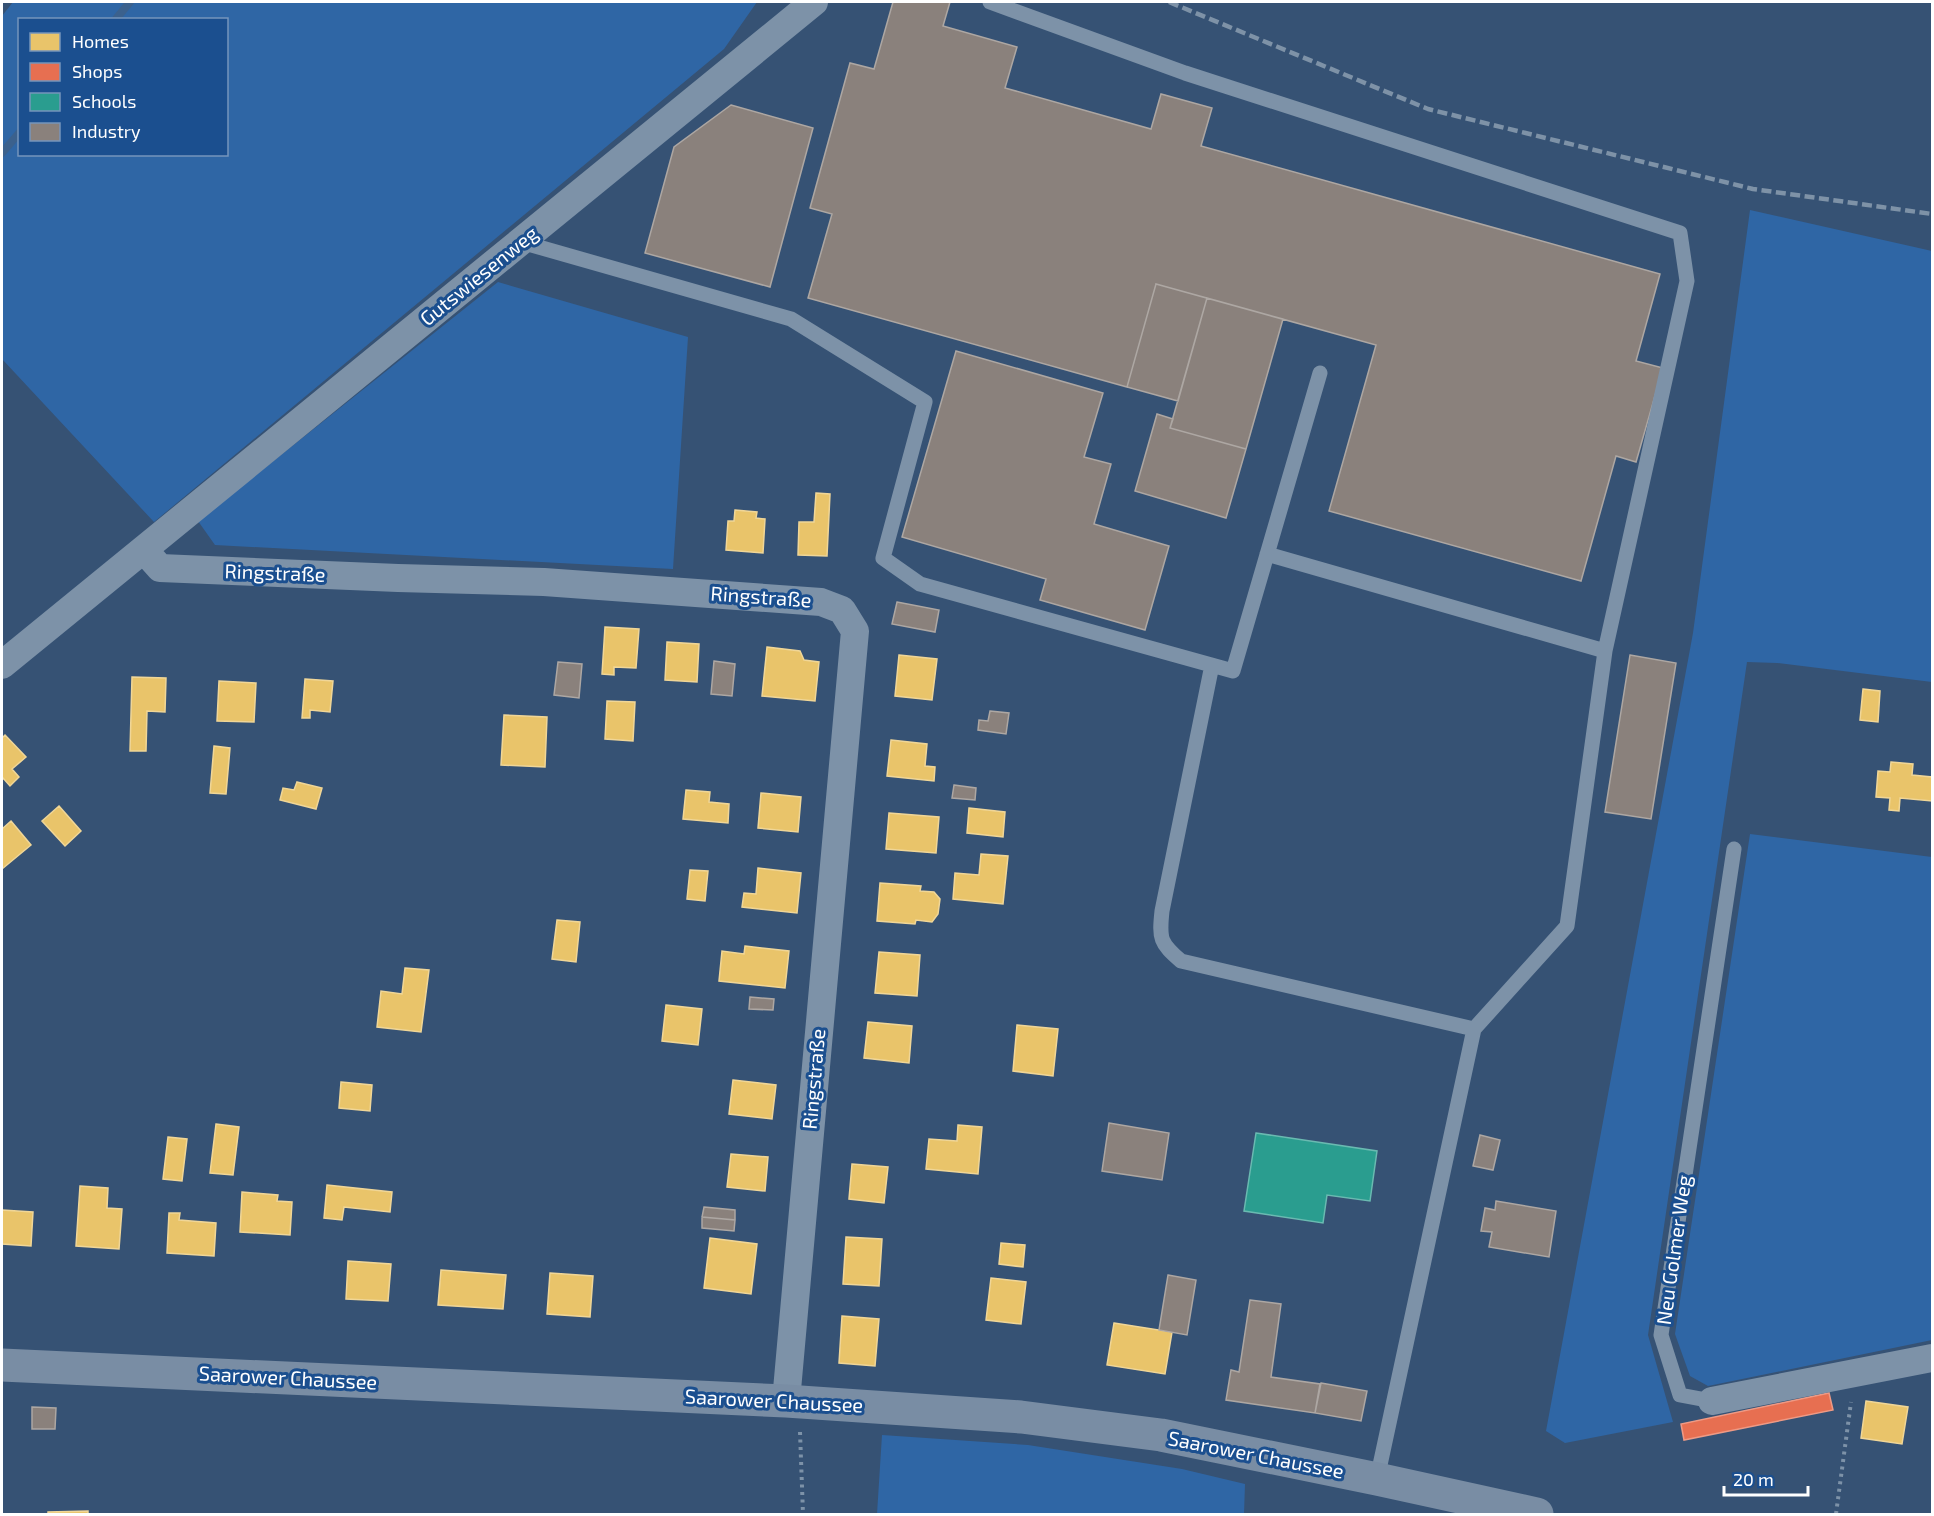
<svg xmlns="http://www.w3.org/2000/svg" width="1934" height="1516" font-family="'Exo 2',sans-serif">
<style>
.green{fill:#2f66a5;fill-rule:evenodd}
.homes{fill:#e9c46a;stroke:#f0d697;stroke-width:1.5}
.shops{fill:#e76f51;stroke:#ee9a85;stroke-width:1.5}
.schools{fill:#2a9d8f;stroke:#6abab1;stroke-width:1.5}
.industry{fill:#8a817c;stroke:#ada7a3;stroke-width:1.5}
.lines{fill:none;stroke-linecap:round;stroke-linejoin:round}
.stream{stroke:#3b618d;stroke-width:8}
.path{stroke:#7d92a8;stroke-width:4;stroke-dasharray:3 4.5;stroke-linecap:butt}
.service{stroke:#7d92a8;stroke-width:15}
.minor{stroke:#7d92a8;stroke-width:28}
.secondary{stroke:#798da4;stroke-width:33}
.rail{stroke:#7e92a7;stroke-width:4.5;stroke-dasharray:10 4.5;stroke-linecap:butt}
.labels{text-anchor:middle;stroke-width:6;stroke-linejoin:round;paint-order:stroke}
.street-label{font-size:20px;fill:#fff;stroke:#1b4f8f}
</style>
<rect width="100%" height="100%" fill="#365274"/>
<path class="green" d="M 13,2 L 757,2 L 724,49 L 154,522 L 2,359 L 2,16 ZM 20,20 L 226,20 L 226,154 L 20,154 Z
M 1750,210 L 1932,251 L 1932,682 L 1777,663 L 1747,662 L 1648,1335 L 1673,1422 L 1565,1443 L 1546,1431 L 1693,633 Z
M 498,282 L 688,337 L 673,569 L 215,545 L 198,521 Z
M 1750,834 L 1932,857 L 1932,1340 L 1708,1386 L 1690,1376 L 1675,1334 Z
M 882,1435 L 1028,1445 L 1182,1469 L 1245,1484 L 1244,1514 L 877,1514 Z"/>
<path class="homes" d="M 816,493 L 830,494 L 827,556 L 798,555 L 799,522 L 814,522 Z
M 735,510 L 757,512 L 756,518 L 765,519 L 763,553 L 726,550 L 728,521 L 734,521 Z
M 605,627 L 639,629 L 636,668 L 614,667 L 614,675 L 602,674 Z
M 667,642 L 699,644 L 697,682 L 665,680 Z
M 767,647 L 800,651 L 804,660 L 819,662 L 815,701 L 762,696 Z
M 899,655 L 937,659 L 932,700 L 895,696 Z
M 132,677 L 166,678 L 165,712 L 147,711 L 146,751 L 130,751 Z
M 305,679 L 333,681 L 330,712 L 310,710 L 310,718 L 302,718 Z
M 219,681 L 256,683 L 254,722 L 217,721 Z
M 1863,689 L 1880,691 L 1878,722 L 1860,720 Z
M 607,701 L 635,702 L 633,741 L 605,739 Z
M 504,715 L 547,717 L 545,767 L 501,765 Z
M 5,735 L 26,757 L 12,769 L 19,777 L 10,786 L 3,778 L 2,780 L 2,738 Z
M 891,740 L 927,744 L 925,766 L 935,767 L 934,781 L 887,776 Z
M 214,746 L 230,748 L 226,794 L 210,793 Z
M 1891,762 L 1913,764 L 1912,775 L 1932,777 L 1932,801 L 1900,798 L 1899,811 L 1889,810 L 1890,798 L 1876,797 L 1878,771 L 1890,772 Z
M 297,782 L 322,788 L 316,809 L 280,800 L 283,788 L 294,790 Z
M 686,790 L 710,792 L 709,802 L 729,804 L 728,823 L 683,819 Z
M 761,793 L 801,797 L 798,832 L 758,828 Z
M 59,806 L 81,831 L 65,846 L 42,821 Z
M 969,808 L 1005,812 L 1003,837 L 967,833 Z
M 889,813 L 939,817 L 936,853 L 886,849 Z
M 11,821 L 31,845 L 2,869 L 2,829 Z
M 981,854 L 1008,856 L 1003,904 L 953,899 L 955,873 L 979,875 Z
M 758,868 L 801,873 L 797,913 L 742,907 L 744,893 L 756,894 Z
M 690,870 L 708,871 L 705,901 L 687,899 Z
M 880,883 L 921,886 L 920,891 L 934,892 L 940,899 L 938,914 L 932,922 L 916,920 L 915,924 L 877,921 Z
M 557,920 L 580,922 L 576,962 L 552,959 Z
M 745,946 L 789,951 L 785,988 L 719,981 L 722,951 L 744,954 Z
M 879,952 L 920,955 L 917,996 L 875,993 Z
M 405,968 L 429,970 L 421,1032 L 377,1027 L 381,991 L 402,994 Z
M 666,1005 L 702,1009 L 698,1045 L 662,1041 Z
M 868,1022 L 912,1026 L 909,1063 L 864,1058 Z
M 1017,1025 L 1058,1029 L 1053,1076 L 1013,1071 Z
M 733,1080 L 776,1085 L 772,1119 L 729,1114 Z
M 341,1082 L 372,1085 L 370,1111 L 339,1108 Z
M 216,1124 L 239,1127 L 233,1175 L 210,1173 Z
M 958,1125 L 982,1127 L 978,1174 L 926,1169 L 929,1139 L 957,1141 Z
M 168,1137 L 187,1139 L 182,1181 L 163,1179 Z
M 731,1154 L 768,1157 L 765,1191 L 727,1187 Z
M 852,1164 L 888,1167 L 884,1203 L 849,1199 Z
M 327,1185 L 392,1192 L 390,1212 L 344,1207 L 342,1220 L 324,1218 Z
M 80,1186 L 108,1188 L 107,1208 L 122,1209 L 119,1249 L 76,1246 Z
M 242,1192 L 278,1195 L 277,1201 L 292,1202 L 290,1235 L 240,1232 Z
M 2,1210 L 33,1212 L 31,1246 L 2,1244 Z
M 169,1213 L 180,1213 L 179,1220 L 216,1223 L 214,1256 L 167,1253 Z
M 846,1237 L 882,1239 L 879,1286 L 843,1284 Z
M 710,1238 L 757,1244 L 751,1294 L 704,1288 Z
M 1001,1243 L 1025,1245 L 1023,1267 L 999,1264 Z
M 348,1261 L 391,1264 L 388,1301 L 346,1299 Z
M 441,1270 L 506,1275 L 503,1309 L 438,1305 Z
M 550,1273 L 593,1276 L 590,1317 L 547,1314 Z
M 991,1278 L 1026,1282 L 1021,1324 L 986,1320 Z
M 842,1316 L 879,1319 L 875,1366 L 839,1363 Z
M 1114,1323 L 1172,1332 L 1165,1374 L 1107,1365 Z
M 1866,1401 L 1908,1407 L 1902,1444 L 1861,1438 Z
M 88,1511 L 88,1514 L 48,1514 L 48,1512 Z"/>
<path class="shops" d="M 1829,1393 L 1833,1410 L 1684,1440 L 1681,1424 Z"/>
<path class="schools" d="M 1256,1133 L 1377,1151 L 1370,1201 L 1327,1195 L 1323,1223 L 1244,1211 Z"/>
<path class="industry" d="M 893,2 L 950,2 L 943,26 L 1017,47 L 1005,88 L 1151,129 L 1161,94 L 1212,108 L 1201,146 L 1660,274 L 1636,361 L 1663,368 L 1636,462 L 1616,456 L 1581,581 L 1329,511 L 1376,345 L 1156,284 L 1127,387 L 808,298 L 832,214 L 810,208 L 850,63 L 874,69 Z
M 731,105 L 813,128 L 770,287 L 645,253 L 674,147 Z
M 1156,284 L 1207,298 L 1178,401 L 1127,387 Z
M 1207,298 L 1283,319 L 1246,449 L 1170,428 Z
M 956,351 L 1103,393 L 1084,457 L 1111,464 L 1094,524 L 1169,546 L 1145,630 L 1040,600 L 1046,579 L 902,537 Z
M 1157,414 L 1173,419 L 1170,428 L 1246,449 L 1226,518 L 1135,491 Z
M 897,602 L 939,610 L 935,632 L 892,624 Z
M 1630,655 L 1676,663 L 1651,819 L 1605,812 Z
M 714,661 L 735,664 L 732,696 L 711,694 Z
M 558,662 L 582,664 L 579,698 L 554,695 Z
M 990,711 L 1009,713 L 1006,734 L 978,730 L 979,720 L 988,721 Z
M 954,785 L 976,788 L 975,800 L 952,798 Z
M 750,997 L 774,999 L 773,1010 L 749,1009 Z
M 1109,1123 L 1169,1133 L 1162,1180 L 1102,1171 Z
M 1480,1135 L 1500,1140 L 1493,1170 L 1473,1166 Z
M 1496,1201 L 1556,1211 L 1549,1257 L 1489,1247 L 1492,1232 L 1481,1231 L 1485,1208 L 1495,1210 Z
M 704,1207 L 735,1210 L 735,1220 L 702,1217 Z
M 702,1217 L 735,1220 L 734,1231 L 702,1228 Z
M 1168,1275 L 1196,1280 L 1187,1335 L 1159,1330 Z
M 1250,1300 L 1281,1304 L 1271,1377 L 1320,1384 L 1315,1413 L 1226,1400 L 1231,1370 L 1239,1372 Z
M 1321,1383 L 1367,1391 L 1361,1421 L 1315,1413 Z
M 32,1407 L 56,1408 L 55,1429 L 32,1429 Z"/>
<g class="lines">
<path class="stream" d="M 115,20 L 130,2
M 2,153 L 20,132"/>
<path class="path" d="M 800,1432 L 803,1514
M 1836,1514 L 1851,1402"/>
<path class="service" d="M 990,2 L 1185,73 L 1680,233 L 1687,281 L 1605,651
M 521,242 L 791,319 L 925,402 L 883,558 L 920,584 L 1233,671 L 1320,373
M 1267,554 L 1605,651 L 1567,926 L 1474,1029 L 1377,1479
M 1212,665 L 1162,911 C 1159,939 1160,943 1181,961 L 1474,1029
M 1712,1401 L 1680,1395 L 1661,1335 L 1734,849"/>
<path class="minor" d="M 144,550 L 160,568 L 398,578 L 544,582 L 821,602 L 842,610 L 855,631 L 786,1401
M 2,665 L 814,2
M 1712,1401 L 1932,1358"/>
<path class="secondary" d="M 2,1365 L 786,1401 L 1021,1417 L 1161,1435 L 1377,1479 L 1537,1514"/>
<path class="rail" d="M 1169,2 L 1428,109 L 1753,189 L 1932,214"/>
</g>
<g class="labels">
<g class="street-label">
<text transform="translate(479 276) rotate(-39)" y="7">Gutswiesenweg</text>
<text transform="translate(275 573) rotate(2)" y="7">Ringstraße</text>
<text transform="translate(761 597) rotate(4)" y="7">Ringstraße</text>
<text transform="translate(814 1079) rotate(-85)" y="7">Ringstraße</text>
<text transform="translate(1674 1250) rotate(-82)" y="7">Neu Golmer Weg</text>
<text transform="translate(288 1378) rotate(3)" y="7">Saarower Chaussee</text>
<text transform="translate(774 1401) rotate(3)" y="7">Saarower Chaussee</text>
<text transform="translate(1256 1455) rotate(11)" y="7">Saarower Chaussee</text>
</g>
</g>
<rect width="1934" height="1516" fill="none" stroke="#ffffff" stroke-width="6"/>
<rect x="18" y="18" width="210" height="138" fill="#1b4f8f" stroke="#7695bc" stroke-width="1.5"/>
<rect x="30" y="33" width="30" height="18" fill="#e9c46a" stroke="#7695bc" stroke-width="1.5"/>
<text x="72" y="48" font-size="18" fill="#ffffff">Homes</text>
<rect x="30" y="63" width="30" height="18" fill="#e76f51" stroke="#7695bc" stroke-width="1.5"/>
<text x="72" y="78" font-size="18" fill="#ffffff">Shops</text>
<rect x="30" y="93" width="30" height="18" fill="#2a9d8f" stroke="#7695bc" stroke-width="1.5"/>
<text x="72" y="108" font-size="18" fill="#ffffff">Schools</text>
<rect x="30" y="123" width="30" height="18" fill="#8a817c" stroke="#7695bc" stroke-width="1.5"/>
<text x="72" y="138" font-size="18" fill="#ffffff">Industry</text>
<path d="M1724 1486v9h84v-9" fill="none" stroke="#ffffff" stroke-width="3"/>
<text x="1733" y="1486" font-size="18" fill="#ffffff" stroke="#1b4f8f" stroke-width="4.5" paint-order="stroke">20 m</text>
</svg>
